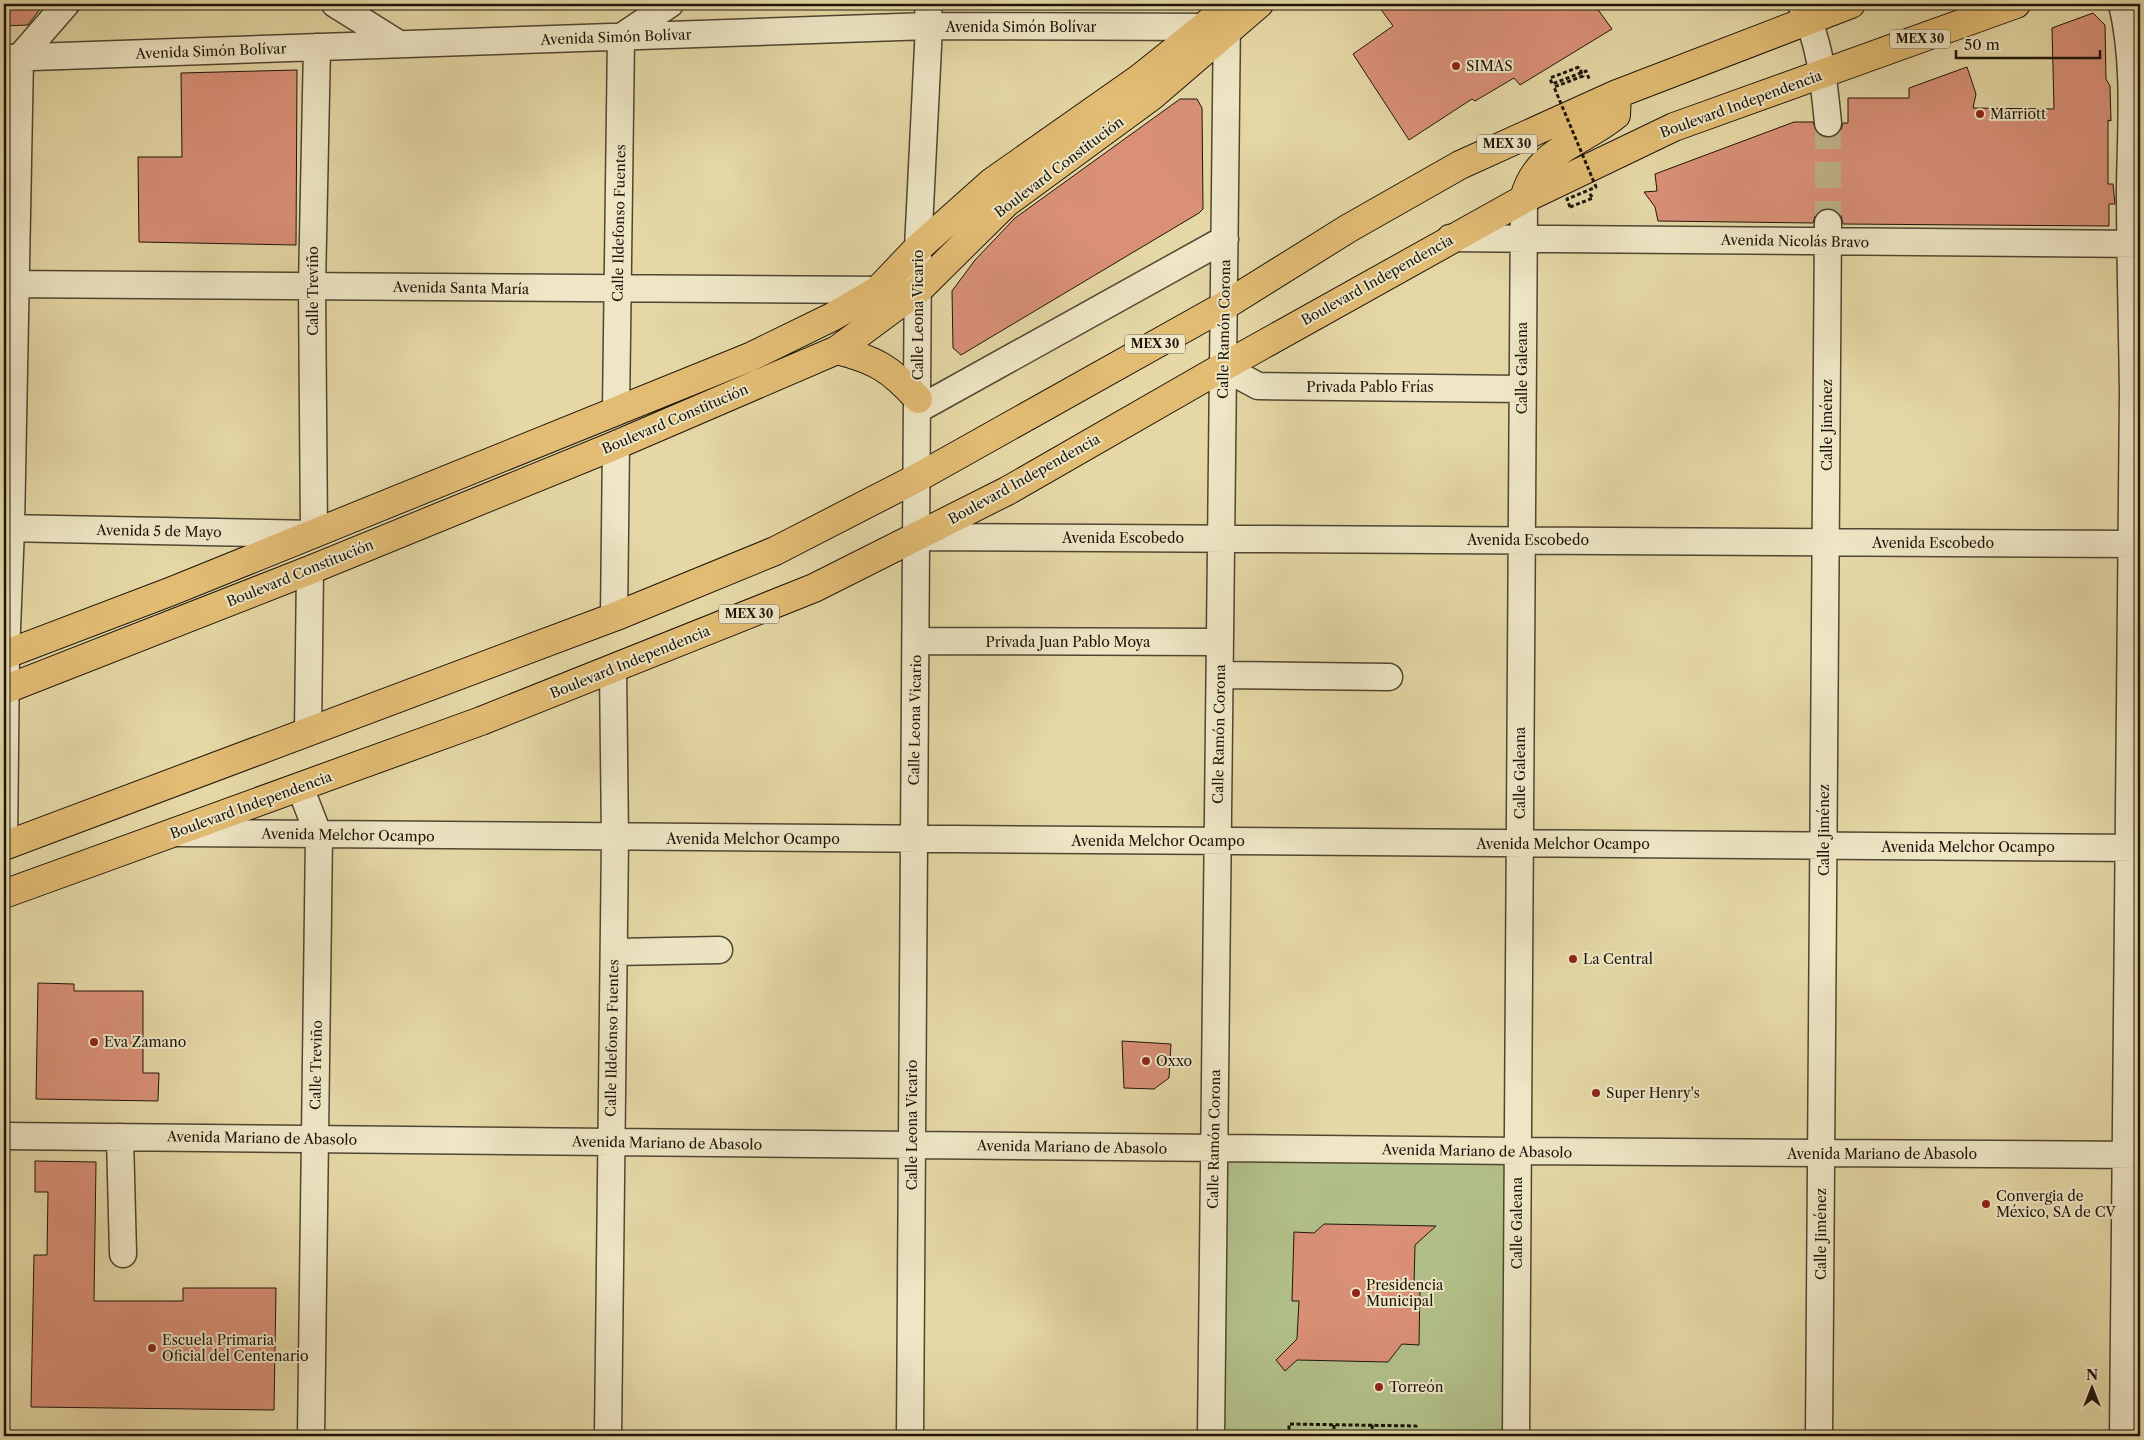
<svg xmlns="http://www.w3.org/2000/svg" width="2144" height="1440" font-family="'Libre Caslon Text',serif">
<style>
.green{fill:#b2bf89;stroke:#686a4a}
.building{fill:#d99077;stroke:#1e150a}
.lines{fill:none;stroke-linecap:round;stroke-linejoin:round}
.minor-tunnel{stroke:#bdb187;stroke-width:26;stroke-dasharray:26 13;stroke-linecap:butt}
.minor-casing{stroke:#504631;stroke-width:29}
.major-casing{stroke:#1e150a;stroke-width:30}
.path{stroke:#1e150a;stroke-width:3;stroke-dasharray:4 2.5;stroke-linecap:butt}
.minor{stroke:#eee6c5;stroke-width:26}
.major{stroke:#e2bc73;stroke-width:28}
.path-bridge{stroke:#1e150a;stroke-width:3;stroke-dasharray:4 2.5;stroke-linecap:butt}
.poi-dot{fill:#8f2418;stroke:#eee6c5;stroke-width:2}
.labels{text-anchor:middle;stroke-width:4;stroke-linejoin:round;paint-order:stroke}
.shield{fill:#eee6c5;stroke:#5c5442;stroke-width:1}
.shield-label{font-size:12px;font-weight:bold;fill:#1e150a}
.street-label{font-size:14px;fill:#1e150a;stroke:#eee6c5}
.poi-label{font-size:14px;fill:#1e150a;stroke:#eee6c5;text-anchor:start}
</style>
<rect width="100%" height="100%" fill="#e5d8a6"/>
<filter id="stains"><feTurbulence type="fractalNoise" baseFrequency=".004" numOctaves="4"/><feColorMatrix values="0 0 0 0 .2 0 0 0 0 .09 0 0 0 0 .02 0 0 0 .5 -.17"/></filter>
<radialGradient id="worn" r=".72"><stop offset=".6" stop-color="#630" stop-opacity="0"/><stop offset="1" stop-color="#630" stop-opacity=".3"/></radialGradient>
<path class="green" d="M 1215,1150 L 1519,1152 L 1517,1436 L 1211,1436 Z"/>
<path class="building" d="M 4,4 L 44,4 L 28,25 L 4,26 Z
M 1377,4 L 1594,4 L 1612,29 L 1520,85 L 1514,78 L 1475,101 L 1472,99 L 1409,140 L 1353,54 L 1393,26 Z
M 2093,13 L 2105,25 L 2106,79 L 2110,86 L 2111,121 L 2108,120 L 2108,184 L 2113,184 L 2115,204 L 2109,204 L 2109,226 L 1843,224 L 1841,215 L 1836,210 L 1829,208 L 1820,210 L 1815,216 L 1813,223 L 1658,221 L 1655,207 L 1644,192 L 1657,191 L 1655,174 L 1794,122 L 1813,122 L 1816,131 L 1822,137 L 1829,138 L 1836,135 L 1841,130 L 1843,123 L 1848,123 L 1848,98 L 1909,98 L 1909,88 L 1967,67 L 1976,94 L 1973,108 L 2054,109 L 2052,28 Z
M 297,70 L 296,245 L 139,242 L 138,157 L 182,157 L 181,73 Z
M 1180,99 L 1197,99 L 1202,108 L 1203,209 L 1199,213 L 961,355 L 953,348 L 952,291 L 975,260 L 1015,218 Z
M 38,983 L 74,984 L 74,991 L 143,991 L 143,1073 L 159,1073 L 158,1101 L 36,1099 Z
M 1122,1041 L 1171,1044 L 1169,1078 L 1154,1089 L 1124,1088 Z
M 35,1161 L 96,1162 L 94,1301 L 183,1301 L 183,1288 L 276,1288 L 274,1410 L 31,1407 L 34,1255 L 47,1255 L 48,1192 L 35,1192 Z
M 1324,1224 L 1436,1226 L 1415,1245 L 1414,1285 L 1420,1285 L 1419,1345 L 1402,1344 L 1388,1362 L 1297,1360 L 1285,1371 L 1276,1360 L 1297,1339 L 1299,1301 L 1292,1301 L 1294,1232 L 1314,1233 Z"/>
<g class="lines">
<path class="minor-tunnel" d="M 1828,123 L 1828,223"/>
<defs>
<path id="minor" d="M 335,4 L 399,44
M 1801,4 C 1820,40 1824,82 1828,123
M 2122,4 C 2136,62 2131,126 2130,186 C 2130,255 2132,323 2133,392 L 2123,1436
M 20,57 L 66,4
M 4,58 L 929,26 L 1218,27
M 1450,238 L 2140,244
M 4,284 L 887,290
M 1223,367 L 1258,386 L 1522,389
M 616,410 L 621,37 L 670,4
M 917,410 L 1225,239
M 4,528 L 314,534 L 312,286 L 317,47
M 916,537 L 2140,544
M 614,617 L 616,445
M 916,641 L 1220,642
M 1220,675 L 1389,677
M 308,731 L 310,570
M 300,787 L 319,836 L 311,1436
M 176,833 L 2140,848
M 4,846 L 6,654 L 11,528 L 20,57
M 614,952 L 719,950
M 4,1136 L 1518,1151 L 2140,1155
M 120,1137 L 123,1254
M 608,1436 L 615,838 L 613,669
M 910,1436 L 918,248 L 929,26 L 928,4
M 1211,1436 L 1227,14
M 1516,1436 L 1524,199
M 1819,1436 L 1828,223"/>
<path id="major" d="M 1524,199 C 1536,150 1581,144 1616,115 L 1617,94
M 837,350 C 876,360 891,369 918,399
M 4,655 L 172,591 L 750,357 L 832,317 L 878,290 L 918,248 L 992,182 L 1140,78 L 1204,27 L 1228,4
M 4,690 L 310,570 L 616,445 L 837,350 L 918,290 L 1006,203 L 1152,96 L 1259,4
M 4,846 L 614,617 L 775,551 L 917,478 L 1224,306 L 1349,228 L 1460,165 L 1617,94 L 1851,4
M 4,894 L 481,721 L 814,588 L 1007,491 L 1223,367 L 1524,199 L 1674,127 L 2016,4"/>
</defs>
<use href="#minor" class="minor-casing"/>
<use href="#major" class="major-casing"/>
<path class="path" d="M 1579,67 L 1550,78 L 1552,84 L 1586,71 L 1590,81
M 1570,207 L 1593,198 L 1589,193
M 1334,1425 L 1334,1436
M 1372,1425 L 1373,1436
M 1289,1436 L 1289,1424 L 1416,1426 L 1416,1436"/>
<use href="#minor" class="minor"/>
<use href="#major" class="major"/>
<path class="path-bridge" d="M 1570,207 L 1567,199 L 1596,187 L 1554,87 L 1583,76 L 1579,67"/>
</g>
<g class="poi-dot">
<circle cx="1456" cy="66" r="5"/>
<circle cx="1980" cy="114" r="5"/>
<circle cx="1573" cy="959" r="5"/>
<circle cx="94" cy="1042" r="5"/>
<circle cx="1146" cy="1061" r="5"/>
<circle cx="1596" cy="1093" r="5"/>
<circle cx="1986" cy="1204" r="5"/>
<circle cx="1356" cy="1293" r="5"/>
<circle cx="152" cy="1348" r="5"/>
<circle cx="1379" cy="1387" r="5"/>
</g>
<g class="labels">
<g class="shield">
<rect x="1890" y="29.5" width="60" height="19" rx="4"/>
<rect x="1477" y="134.5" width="60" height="19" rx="4"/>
<rect x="1125" y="334.5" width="60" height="19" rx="4"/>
<rect x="719" y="604.5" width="60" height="19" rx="4"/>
</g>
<g class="shield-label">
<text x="1920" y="43">MEX 30</text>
<text x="1507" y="148">MEX 30</text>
<text x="1155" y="348">MEX 30</text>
<text x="749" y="618">MEX 30</text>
</g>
<g class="street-label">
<text x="1021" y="32">Avenida Simón Bolívar</text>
<text transform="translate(616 37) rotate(-2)" y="5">Avenida Simón Bolívar</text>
<text transform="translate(211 51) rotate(-2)" y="5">Avenida Simón Bolívar</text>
<text transform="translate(1741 104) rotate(-20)" y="5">Boulevard Independencia</text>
<text transform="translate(1059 167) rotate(-37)" y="5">Boulevard Constitución</text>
<text transform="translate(619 223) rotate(-89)" y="5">Calle Ildefonso Fuentes</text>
<text transform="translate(1795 241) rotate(1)" y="5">Avenida Nicolás Bravo</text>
<text transform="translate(1377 280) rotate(-29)" y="5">Boulevard Independencia</text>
<text transform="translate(461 288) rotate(1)" y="5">Avenida Santa María</text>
<text transform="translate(313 291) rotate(-90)" y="5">Calle Treviño</text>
<text transform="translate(918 315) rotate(-90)" y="5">Calle Leona Vicario</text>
<text transform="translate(1224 329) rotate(-89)" y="5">Calle Ramón Corona</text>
<text transform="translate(1522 368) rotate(-90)" y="5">Calle Galeana</text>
<text x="1370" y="392">Privada Pablo Frías</text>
<text transform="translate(675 419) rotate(-23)" y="5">Boulevard Constitución</text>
<text transform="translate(1827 425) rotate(-90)" y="5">Calle Jiménez</text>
<text transform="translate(1024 479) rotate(-29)" y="5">Boulevard Independencia</text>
<text transform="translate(159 531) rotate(1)" y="5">Avenida 5 de Mayo</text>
<text x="1123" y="543">Avenida Escobedo</text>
<text x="1528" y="545">Avenida Escobedo</text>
<text x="1933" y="548">Avenida Escobedo</text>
<text transform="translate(300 573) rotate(-22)" y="5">Boulevard Constitución</text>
<text x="1068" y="647">Privada Juan Pablo Moya</text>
<text transform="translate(630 662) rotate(-22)" y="5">Boulevard Independencia</text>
<text transform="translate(915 720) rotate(-89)" y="5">Calle Leona Vicario</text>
<text transform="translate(1219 734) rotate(-89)" y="5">Calle Ramón Corona</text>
<text transform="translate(1520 773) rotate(-90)" y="5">Calle Galeana</text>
<text transform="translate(251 805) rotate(-20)" y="5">Boulevard Independencia</text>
<text transform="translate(1824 830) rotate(-90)" y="5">Calle Jiménez</text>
<text transform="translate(348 835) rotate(1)" y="5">Avenida Melchor Ocampo</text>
<text x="753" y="844">Avenida Melchor Ocampo</text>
<text x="1158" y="846">Avenida Melchor Ocampo</text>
<text x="1563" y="849">Avenida Melchor Ocampo</text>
<text x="1968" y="852">Avenida Melchor Ocampo</text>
<text transform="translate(612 1038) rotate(-89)" y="5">Calle Ildefonso Fuentes</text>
<text transform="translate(316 1065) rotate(-89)" y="5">Calle Treviño</text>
<text transform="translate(912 1125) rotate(-90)" y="5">Calle Leona Vicario</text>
<text transform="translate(262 1138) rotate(1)" y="5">Avenida Mariano de Abasolo</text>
<text transform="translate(1214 1139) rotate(-89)" y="5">Calle Ramón Corona</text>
<text transform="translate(667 1143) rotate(1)" y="5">Avenida Mariano de Abasolo</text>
<text transform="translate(1072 1147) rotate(1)" y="5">Avenida Mariano de Abasolo</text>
<text transform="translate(1477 1151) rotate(1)" y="5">Avenida Mariano de Abasolo</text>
<text x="1882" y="1159">Avenida Mariano de Abasolo</text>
<text transform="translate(1517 1223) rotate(-90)" y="5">Calle Galeana</text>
<text transform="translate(1821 1234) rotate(-90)" y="5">Calle Jiménez</text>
</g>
<g class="poi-label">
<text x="1466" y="71">SIMAS</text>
<text x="1990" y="119">Marriott</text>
<text x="1583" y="964">La Central</text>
<text x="104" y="1047">Eva Zamano</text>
<text x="1156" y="1066">Oxxo</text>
<text x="1606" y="1098">Super Henry's</text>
<text x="1996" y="1201">Convergia de<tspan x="1996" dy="16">México, SA de CV</tspan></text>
<text x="1366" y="1290">Presidencia<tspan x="1366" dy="16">Municipal</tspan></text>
<text x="162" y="1345">Escuela Primaria<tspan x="162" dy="16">Oficial del Centenario</tspan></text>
<text x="1389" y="1392">Torreón</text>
</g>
</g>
<rect width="2144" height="1440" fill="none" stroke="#e5d8a6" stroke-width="20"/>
<rect x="5" y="5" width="2134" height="1430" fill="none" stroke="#1e150a" stroke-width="2.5"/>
<rect x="10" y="10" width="2124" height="1420" fill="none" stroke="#1e150a"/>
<g transform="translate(2092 1388)" stroke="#eee6c5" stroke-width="4" paint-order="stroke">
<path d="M0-4L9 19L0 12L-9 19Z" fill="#1e150a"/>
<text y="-8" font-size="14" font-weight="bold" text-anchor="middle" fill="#1e150a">N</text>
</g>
<path d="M1956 50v8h144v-8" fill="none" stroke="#1e150a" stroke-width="2.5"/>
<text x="1964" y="50" font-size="15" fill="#1e150a" stroke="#eee6c5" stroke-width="4" paint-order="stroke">50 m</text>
<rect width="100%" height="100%" filter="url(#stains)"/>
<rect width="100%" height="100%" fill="url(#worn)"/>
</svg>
